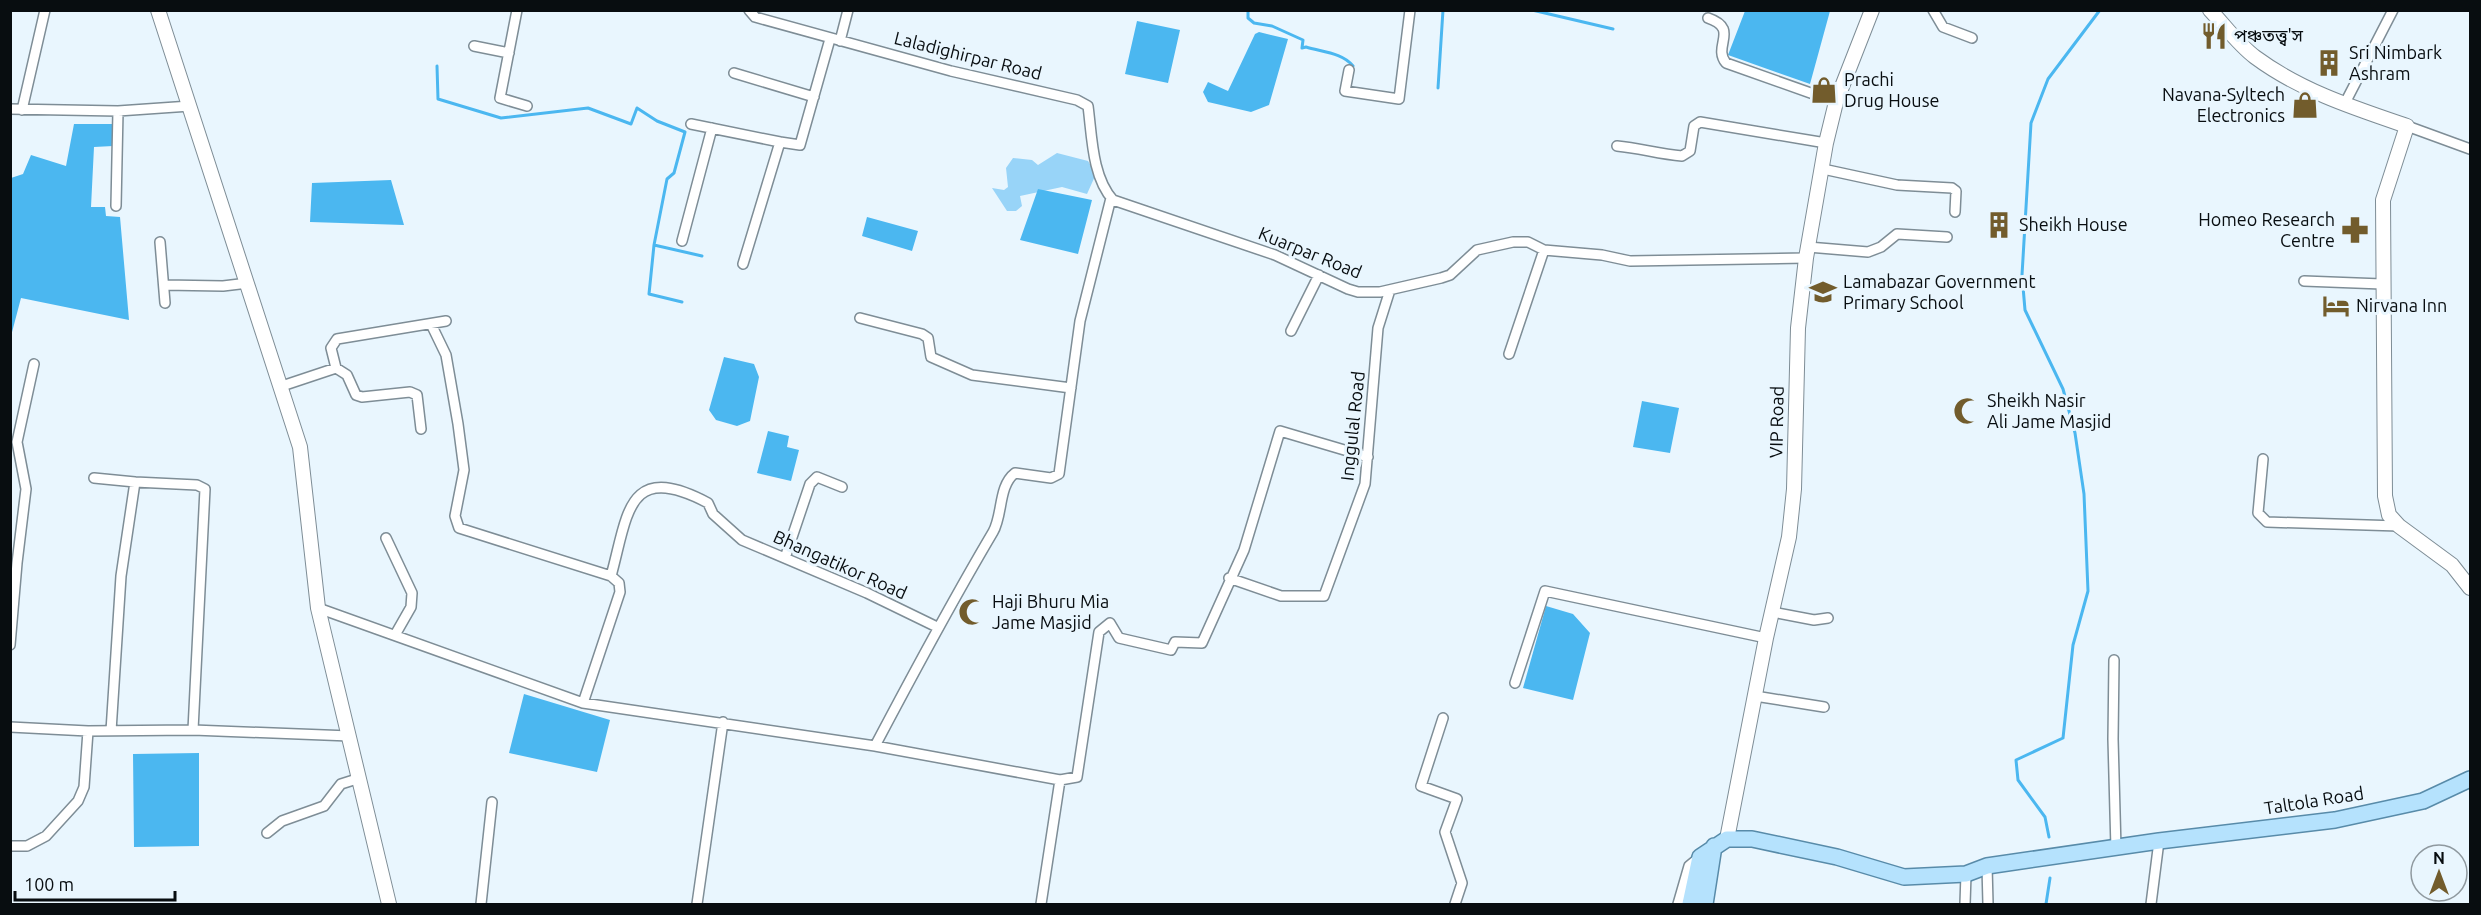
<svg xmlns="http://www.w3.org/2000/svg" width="2481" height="915" font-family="Ubuntu,'Noto Sans Bengali',sans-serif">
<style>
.green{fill:#98d4f8}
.water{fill:#4bb7f0}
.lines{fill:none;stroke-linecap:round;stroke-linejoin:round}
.stream{stroke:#4bb7f0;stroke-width:3}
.street-casing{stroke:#7e8d96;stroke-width:12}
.secondary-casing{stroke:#7e8d96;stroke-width:16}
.primary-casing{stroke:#588ba9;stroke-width:18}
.street{stroke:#fff;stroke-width:9}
.secondary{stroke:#fff;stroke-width:14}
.primary{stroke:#b5e2fd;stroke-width:15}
.labels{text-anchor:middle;stroke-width:6;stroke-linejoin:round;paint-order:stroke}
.poi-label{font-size:18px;fill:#080d10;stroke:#e9f6fe;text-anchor:start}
.street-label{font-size:18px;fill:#080d10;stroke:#e9f6fe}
</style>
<rect width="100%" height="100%" fill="#e9f6fe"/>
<path class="green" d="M 1057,153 L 1088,161 L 1096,174 L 1087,194 L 1062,187 L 1020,196 L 1022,206 L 1016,211 L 1007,211 L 992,188 L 1004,190 L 1008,187 L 1006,168 L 1013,158 L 1032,160 L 1038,165 Z"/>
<path class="water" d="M 1745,11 L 1830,11 L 1810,84 L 1728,55 Z
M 1137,21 L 1180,30 L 1168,83 L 1125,74 Z
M 1259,32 L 1288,39 L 1269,105 L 1251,112 L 1208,102 L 1203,92 L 1208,82 L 1228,91 L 1255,34 Z
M 74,124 L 113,124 L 113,146 L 94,147 L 91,207 L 105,207 L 106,216 L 120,217 L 129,320 L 21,298 L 11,336 L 11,178 L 23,174 L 31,155 L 66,166 Z
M 391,180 L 404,225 L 310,222 L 312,183 Z
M 1038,189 L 1092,200 L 1078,254 L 1020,240 Z
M 867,217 L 918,231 L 912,251 L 862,236 Z
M 724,357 L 754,364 L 759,377 L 750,421 L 737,426 L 716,420 L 709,410 Z
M 1642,401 L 1679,408 L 1670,453 L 1633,447 Z
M 768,431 L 789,436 L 787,447 L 799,450 L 791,481 L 757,473 Z
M 1546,606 L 1573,614 L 1590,633 L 1573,700 L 1523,688 Z
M 524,694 L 610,720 L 597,772 L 509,753 Z
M 199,753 L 199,846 L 134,847 L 133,754 Z"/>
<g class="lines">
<path class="stream" d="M 1248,10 L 1248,18 L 1254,23 L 1272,26 L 1303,40 L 1302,48 L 1306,47 C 1323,52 1343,53 1353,66
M 1532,10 L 1613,29
M 437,66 L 438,99 L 501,118 L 588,108 L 631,124 L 637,108 L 657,121 L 685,132 L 674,173 L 667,179 L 654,245
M 1438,88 L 1443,10
M 682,302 L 649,294 L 654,245 L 702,256
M 2049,837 L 2045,817 L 2018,780 L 2016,760 L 2063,738 L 2073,645 L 2088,591 L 2084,494 L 2075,433 L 2063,389 L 2025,310 L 2022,275 L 2031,123 L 2048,79 L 2100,10
M 2046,904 L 2050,878"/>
<defs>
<path id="street" d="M 517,10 L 500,98 L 527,106
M 749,10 L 755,17 L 951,71 L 1077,100 L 1088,106 C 1092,136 1092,177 1113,200 L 1275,255 L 1348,289 L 1358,292 L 1380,292 L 1441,278 L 1450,275 L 1477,250 L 1513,242 L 1528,242 L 1544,250 L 1602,255 L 1630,261 L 1806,258
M 1933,10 L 1943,27 L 1972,38
M 1708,18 C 1740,29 1712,46 1726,63 L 1836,102
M 840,41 L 848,10
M 474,46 L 509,53
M 1349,70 L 1345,91 L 1399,99 L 1410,10
M 734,73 L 814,97
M 2344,105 L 2393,10
M 10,109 L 118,111 L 190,106
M 22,110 L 45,10
M 691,124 L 780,142
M 2407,126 L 2470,149
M 1617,146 C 1640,148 1658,154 1682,156 L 1690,151 L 1694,126 L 1700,122 L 1826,143
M 1823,169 L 1897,185 L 1952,188 L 1956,191 L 1955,212
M 116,206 L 118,111
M 682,241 L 712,128
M 160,242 L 165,303
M 1808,247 L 1868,252 L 1881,247 L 1897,234 L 1947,237
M 743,264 L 780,142 L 800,145 L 830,39
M 2304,281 L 2382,284
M 164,285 L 223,286 L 248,283
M 860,318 L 922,334 L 928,338 L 931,357 L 972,375 L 1071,388
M 431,324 L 446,355 L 458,424 L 464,470 L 455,516 L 459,528 L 611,576 L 619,583 L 620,592 L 583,703
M 1291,331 L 1319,275
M 1509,354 L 1544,250
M 336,368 L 331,348 L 337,339 L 446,321
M 282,386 L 336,368 L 347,375 L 356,395 L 362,397 L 410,392 L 417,395 L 421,429
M 2263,459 L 2258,513 L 2267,522 L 2399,526
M 94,478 L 135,482 L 121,576 L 111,731
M 135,482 L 197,485 L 205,489 L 193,730
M 386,538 L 412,593 L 411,607 L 395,635
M 785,558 L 810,484 L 817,477 L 842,487
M 611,576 C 628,514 627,460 708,503 L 713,514 L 742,540 L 867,593 L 937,627
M 1229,578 L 1281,596 L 1324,596 L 1365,484 L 1378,328 L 1390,290
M 318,608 L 583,703 L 875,746 L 1060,780 L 1077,777 L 1099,632 L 1110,623 L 1119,638 L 1171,650 L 1175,642 L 1202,643 L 1244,550 L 1280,431 L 1368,457
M 1772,612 L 1814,620 L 1828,618
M 10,645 L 17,563 L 26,489 L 17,442 L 34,364
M 2114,660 L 2113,739 L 2116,849
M 1515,683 L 1545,591 L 1766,638
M 1755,696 L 1824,707
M 1443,718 L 1421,786 L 1457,799 L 1445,832 L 1462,883 L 1455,904
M 10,727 L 88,731 L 193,730 L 350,736
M 875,746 C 913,674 951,603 993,532 C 1003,515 998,486 1015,473 L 1051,478 L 1059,474 L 1080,321 L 1111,198
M 267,833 L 282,821 L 324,806 L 341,784 L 360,778
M 10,846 L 27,846 L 46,836 L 78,801 L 84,787 L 88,731
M 1987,866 L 1988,904
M 481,904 L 492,802
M 697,904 L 723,722
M 1041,904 L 1060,780
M 1678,904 L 1689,866 L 1700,857
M 1965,904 L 1966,874
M 2151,904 L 2159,841"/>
<path id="secondary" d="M 158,10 L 300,447 L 318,608 L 389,904
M 2210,10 C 2225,26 2239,45 2255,57 C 2301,91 2354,108 2407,126 L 2383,200 L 2385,496 L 2389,515 L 2399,526 L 2452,565 L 2470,588
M 1727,839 L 1766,638 L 1789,537 L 1794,489 L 1798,328 L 1806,258 L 1826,143 L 1836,102 L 1872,10"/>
<path id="primary" d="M 1690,904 L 1700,857 L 1727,839 L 1752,839 L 1837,857 L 1904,877 L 1966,874 L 1987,866 L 2159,841 L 2335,820 L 2423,801 L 2470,779
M 1705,904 L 1714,846"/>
</defs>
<use href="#street" class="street-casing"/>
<use href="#secondary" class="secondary-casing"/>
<use href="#primary" class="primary-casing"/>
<use href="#street" class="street"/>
<use href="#secondary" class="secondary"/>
<use href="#primary" class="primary"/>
</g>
<defs>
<symbol id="restaurant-bare" viewBox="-9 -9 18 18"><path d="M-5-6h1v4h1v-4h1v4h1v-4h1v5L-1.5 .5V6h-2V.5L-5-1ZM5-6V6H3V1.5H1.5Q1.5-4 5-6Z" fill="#725c2c" stroke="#e9f6fe" stroke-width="2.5" paint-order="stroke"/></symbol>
<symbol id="building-bare" viewBox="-9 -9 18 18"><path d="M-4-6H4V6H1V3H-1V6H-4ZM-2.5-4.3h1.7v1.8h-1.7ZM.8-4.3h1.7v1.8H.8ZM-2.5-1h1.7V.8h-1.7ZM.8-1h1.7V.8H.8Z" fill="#725c2c" stroke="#e9f6fe" stroke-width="2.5" paint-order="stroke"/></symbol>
<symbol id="shop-bare" viewBox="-9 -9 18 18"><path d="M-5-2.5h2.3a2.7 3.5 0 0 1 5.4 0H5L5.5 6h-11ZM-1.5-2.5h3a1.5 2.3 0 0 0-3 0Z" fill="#725c2c" stroke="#e9f6fe" stroke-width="2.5" paint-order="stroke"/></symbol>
<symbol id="pharmacy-bare" viewBox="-9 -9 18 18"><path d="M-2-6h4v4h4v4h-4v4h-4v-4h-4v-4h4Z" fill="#725c2c" stroke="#e9f6fe" stroke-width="2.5" paint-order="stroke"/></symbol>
<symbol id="school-bare" viewBox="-9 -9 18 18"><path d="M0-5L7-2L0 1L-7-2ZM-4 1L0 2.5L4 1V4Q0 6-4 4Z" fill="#725c2c" stroke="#e9f6fe" stroke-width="2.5" paint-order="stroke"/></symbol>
<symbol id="hotel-bare" viewBox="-9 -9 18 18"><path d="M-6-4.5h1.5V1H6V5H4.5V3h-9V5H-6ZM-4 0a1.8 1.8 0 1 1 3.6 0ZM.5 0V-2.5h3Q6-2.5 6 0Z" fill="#725c2c" stroke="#e9f6fe" stroke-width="2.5" paint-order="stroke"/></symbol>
<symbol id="mosque-bare" viewBox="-9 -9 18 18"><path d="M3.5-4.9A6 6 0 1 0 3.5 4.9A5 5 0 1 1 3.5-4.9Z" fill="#725c2c" stroke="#e9f6fe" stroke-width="2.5" paint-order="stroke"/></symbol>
</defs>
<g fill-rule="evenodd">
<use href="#restaurant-bare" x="2195" y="17" width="38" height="38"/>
<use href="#building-bare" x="2310" y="44" width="38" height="38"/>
<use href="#shop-bare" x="1805" y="71" width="38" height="38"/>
<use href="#shop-bare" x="2286" y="86" width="38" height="38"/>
<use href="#building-bare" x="1980" y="206" width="38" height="38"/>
<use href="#pharmacy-bare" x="2336" y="211" width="38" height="38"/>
<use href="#school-bare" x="1804" y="273" width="38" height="38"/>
<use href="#hotel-bare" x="2317" y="287" width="38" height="38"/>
<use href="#mosque-bare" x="1948" y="392" width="38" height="38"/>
<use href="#mosque-bare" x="953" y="593" width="38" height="38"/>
</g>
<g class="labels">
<g class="poi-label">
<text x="2234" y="42">পঞ্চতত্ত্ব'স</text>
<text x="2349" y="59">Sri Nimbark<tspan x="2349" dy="21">Ashram</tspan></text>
<text x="1844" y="86">Prachi<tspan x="1844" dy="21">Drug House</tspan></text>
<text x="2285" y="101" text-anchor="end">Navana-Syltech<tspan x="2285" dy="21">Electronics</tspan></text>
<text x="2335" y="226" text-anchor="end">Homeo Research<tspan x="2335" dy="21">Centre</tspan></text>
<text x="2019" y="231">Sheikh House</text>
<text x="1843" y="288">Lamabazar Government<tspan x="1843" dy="21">Primary School</tspan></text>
<text x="2356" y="312">Nirvana Inn</text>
<text x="1987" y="407">Sheikh Nasir<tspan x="1987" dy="21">Ali Jame Masjid</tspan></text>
<text x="992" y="608">Haji Bhuru Mia<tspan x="992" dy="21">Jame Masjid</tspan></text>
</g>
<g class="street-label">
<text transform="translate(968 56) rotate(14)" y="6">Laladighirpar Road</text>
<text transform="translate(1310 253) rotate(22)" y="6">Kuarpar Road</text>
<text transform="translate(1777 422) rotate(-89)" y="6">VIP Road</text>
<text transform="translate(1353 426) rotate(-84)" y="6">Inggulal Road</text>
<text transform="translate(840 565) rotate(24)" y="6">Bhangatikor Road</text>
<text transform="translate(2314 801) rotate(-9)" y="6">Taltola Road</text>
</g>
</g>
<rect width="2481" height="915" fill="none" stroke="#080d10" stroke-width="24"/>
<g transform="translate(2439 873)"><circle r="28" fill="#e9f6fe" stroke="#8f999f" stroke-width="1.5"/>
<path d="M0-4.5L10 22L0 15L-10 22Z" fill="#725c2c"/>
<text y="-9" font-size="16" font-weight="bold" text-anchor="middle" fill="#080d10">N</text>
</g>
<path d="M15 891v9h160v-9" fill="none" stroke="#080d10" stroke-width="3"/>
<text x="24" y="891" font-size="18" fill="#080d10" stroke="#e9f6fe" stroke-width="4.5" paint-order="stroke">100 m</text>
</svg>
